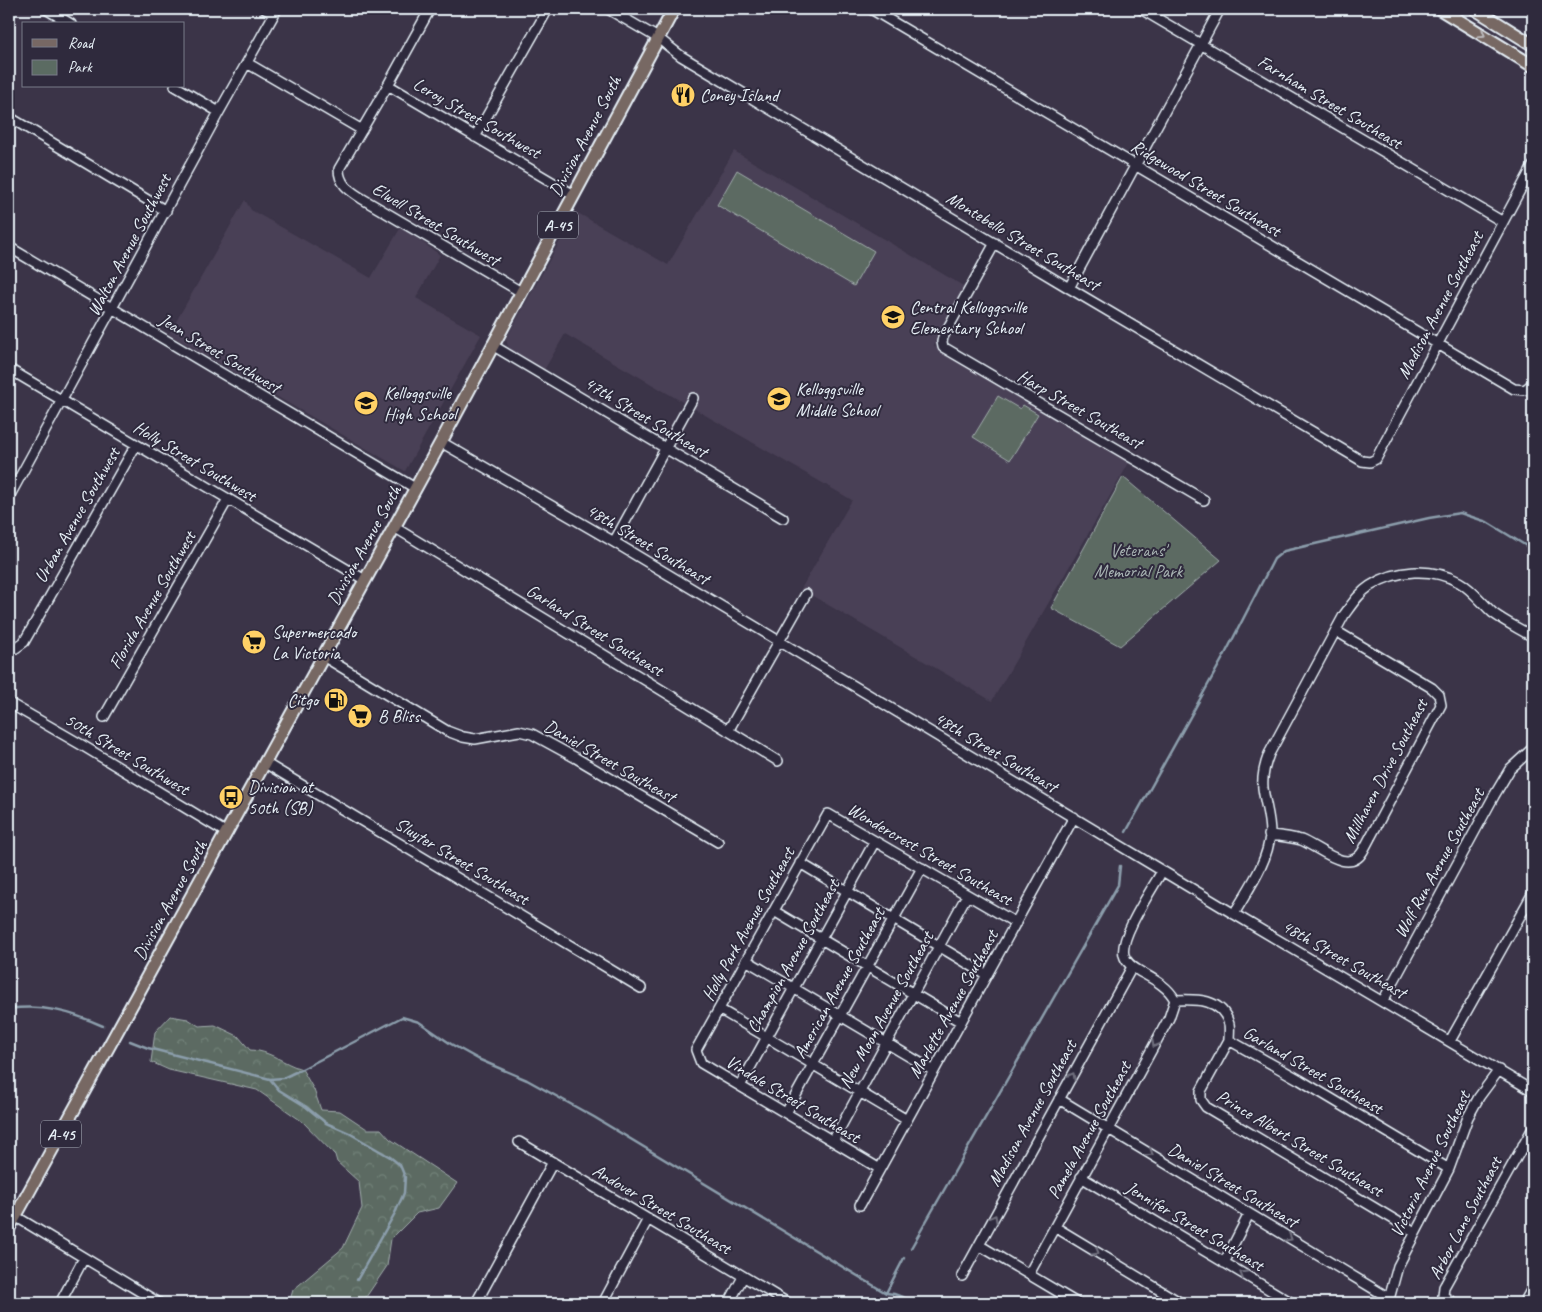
<svg xmlns="http://www.w3.org/2000/svg" width="1542" height="1312" font-family="Caveat,sans-serif">
<style>
.built{fill:#4a4056}
.forest{fill:url(#forest-crowns);stroke:#a2aead}
.park{fill:#5b6b62;stroke:#a2aead}
.lines{fill:none;stroke-linecap:round;stroke-linejoin:round}
.stream{stroke:#8c9eac;stroke-width:2.5}
.minor-casing{stroke:#e8f1f8;stroke-width:12}
.major-casing{stroke:#e8f1f8;stroke-width:15}
.minor{stroke:#2f2a3d;stroke-width:9}
.major{stroke:#776864;stroke-width:11}
.oneway{stroke:#bbbabd}
.oneway2{stroke:#70707e}
.labels{text-anchor:middle;stroke-width:4;stroke-linejoin:round;paint-order:stroke}
.shield{fill:#2f2a3d;stroke:#b0b5c0;stroke-width:1}
.shield-label{font-size:16px;font-weight:bold;fill:#e8f1f8}
.poi-label{font-size:18px;fill:#e8f1f8;stroke:#2f2a3d;text-anchor:start}
.street-label{font-size:18px;fill:#e8f1f8;stroke:#2f2a3d}
.park-label{font-size:18px;fill:#a9b5b4;stroke:#2f2a3d}
</style>
<defs>
<pattern id="forest-crowns" width="20" height="18" patternUnits="userSpaceOnUse" patternTransform="scale(1.25)"><rect width="20" height="18" fill="#5b6b62"/><path d="M2 6a3 3 0 1 1 6 0M12 15a3 3 0 1 1 6 0" fill="none" stroke="#738179"/></pattern>
</defs>
<rect width="100%" height="100%" fill="#3b3448"/>
<filter id="ink" filterUnits="userSpaceOnUse"><feTurbulence type="fractalNoise" baseFrequency=".02" numOctaves="2"/><feDisplacementMap in="SourceGraphic" scale="10" xChannelSelector="R" yChannelSelector="G"/><feConvolveMatrix kernelMatrix="1 2 1 2 8 2 1 2 1" color-interpolation-filters="sRGB"/></filter>
<g filter="url(#ink)">
<path class="built" d="M 734,151 L 965,287 L 934,346 L 1130,461 L 992,701 L 801,589 L 852,500 L 565,334 L 544,370 L 512,351 L 508,346 L 506,339 L 576,212 L 668,265 Z
M 245,200 L 251,210 L 371,278 L 401,227 L 440,255 L 416,298 L 481,335 L 405,471 L 169,334 Z"/>
<path class="forest" d="M 170,1016 L 188,1019 L 199,1026 L 215,1025 L 238,1036 L 250,1050 C 269,1050 284,1064 302,1069 L 314,1090 L 321,1110 L 340,1111 L 367,1129 L 381,1129 L 390,1139 L 457,1183 L 439,1208 L 417,1213 L 391,1239 L 387,1266 L 362,1303 L 289,1303 L 293,1290 L 343,1248 L 362,1208 L 359,1182 L 337,1162 L 335,1155 L 303,1122 L 257,1090 L 169,1070 L 151,1062 L 155,1032 Z"/>
<path class="park" d="M 737,170 L 874,251 L 854,286 L 717,205 Z
M 998,396 L 1020,409 L 1023,405 L 1038,414 L 1010,460 L 973,437 Z
M 1123,477 L 1221,560 L 1120,646 L 1051,608 Z"/>
<g class="lines">
<path class="stream" d="M 1126,832 L 1224,656 L 1274,559 L 1284,551 L 1429,518 L 1460,513 L 1487,522 L 1533,550
M 9,1009 C 43,1004 71,1012 103,1026
M 130,1041 L 148,1048 L 270,1079 L 283,1078 L 302,1069 L 402,1017 L 419,1022 L 451,1044 L 478,1059 L 527,1080 L 594,1117 L 886,1293 L 894,1294 L 910,1300
M 270,1079 L 279,1090 L 305,1106 L 326,1123 L 349,1133 L 390,1157 L 400,1165 L 405,1177 L 404,1193 L 395,1213 L 357,1280
M 911,1248 L 1118,885 L 1120,866
M 886,1293 L 904,1258"/>
<defs>
<path id="minor" d="M 46,9 L 71,24
M 265,9 L 274,14
M 430,9 L 388,85 L 339,169 C 339,184 349,190 361,198 L 521,292
M 608,9 L 658,38 L 681,56 L 1069,288 L 1362,461 L 1370,462 L 1376,459 L 1533,166
M 871,9 L 1514,389 L 1525,390 L 1533,383
M 1141,9 L 1503,222
M 247,63 L 362,130
M 388,85 L 574,195
M 175,86 L 219,112
M 9,117 L 166,211
M 475,137 L 548,9
M 995,243 L 943,337 L 942,342 L 943,347 L 1204,500
M 9,247 L 415,488
M 1069,288 L 1220,9
M 492,345 L 783,518
M 9,369 L 365,580
M 441,442 L 614,542 L 1234,914 L 1533,1091
M 9,497 L 219,112 L 277,9
M 394,527 L 778,761
M 614,542 L 693,398
M 13,650 L 24,642 L 136,445
M 323,656 L 447,731 L 463,737 L 475,739 L 519,731 L 532,734 L 576,758 L 718,842
M 9,703 L 80,744 L 227,833
M 104,717 L 228,499
M 728,731 L 806,594
M 265,763 L 641,988
M 1269,835 C 1280,836 1291,837 1301,840 C 1319,847 1349,876 1363,851 L 1441,705 L 1439,695 L 1432,688 L 1336,631
M 800,863 L 987,975
M 1162,871 C 1153,888 1119,937 1124,955 C 1126,963 1133,967 1139,971 C 1153,979 1168,986 1175,1000 C 1196,999 1222,998 1229,1024 C 1230,1029 1229,1035 1229,1040 L 1300,1080 L 1449,1169
M 774,911 L 961,1022
M 1234,914 C 1248,889 1268,863 1270,834 C 1270,816 1265,804 1263,788 C 1262,777 1265,764 1269,754 L 1344,615 C 1352,604 1359,593 1370,586 C 1396,569 1432,567 1459,582 C 1472,589 1482,603 1493,613 C 1505,622 1520,629 1533,637
M 746,960 L 934,1071
M 1383,1001 L 1494,796 L 1510,769 L 1533,748
M 719,1009 L 907,1120
M 1229,1040 L 1201,1091 L 1201,1100 L 1206,1107 L 1415,1232
M 1450,1041 L 1533,893
M 740,1086 L 875,841
M 1059,1099 L 1389,1298
M 786,1113 L 922,868
M 833,1141 L 967,895
M 519,1142 L 788,1303
M 1523,1145 L 1533,1151
M 880,1169 L 701,1063 L 696,1050 L 828,814 L 1016,923
M 1081,1177 L 1292,1303
M 860,1205 L 1074,817
M 15,1216 L 159,1303
M 1055,1227 L 1181,1303
M 979,1245 L 1077,1303
M 1224,1263 L 1249,1214
M 1029,1274 L 1169,1018 L 1175,1000
M 962,1276 L 1132,967
M 60,1303 L 84,1258
M 476,1303 L 553,1162
M 603,1303 L 648,1219
M 729,1303 L 743,1277
M 1388,1303 L 1398,1266 L 1449,1169 L 1468,1117 L 1479,1097 L 1499,1070
M 1454,1303 L 1443,1296 L 1444,1287 L 1533,1128
M 1524,1303 L 1533,1287"/>
<path id="major" d="M 1440,9 L 1533,66
M 1475,9 L 1533,45
M 9,1228 L 441,442 L 674,9"/>
</defs>
<use href="#minor" class="minor-casing"/>
<use href="#major" class="major-casing"/>
<use href="#minor" class="minor"/>
<use href="#major" class="major"/>
</g>
<defs><path id="oneway-chevron" d="M-2-3.5L2.5 0L-2 3.5" fill="none" stroke-width="1.6" stroke-linecap="round" stroke-linejoin="round" transform="scale(1.25)"/></defs>
<use class="oneway" href="#oneway-chevron" transform="translate(1482 34) rotate(32)"/>
<g class="oneway2">
<use href="#oneway-chevron" transform="translate(1155 1044) rotate(118)"/>
<use href="#oneway-chevron" transform="translate(1072 1076) rotate(-61)"/>
<use href="#oneway-chevron" transform="translate(1150 1153) rotate(31)"/>
<use href="#oneway-chevron" transform="translate(994 1218) rotate(-61)"/>
<use href="#oneway-chevron" transform="translate(1289 1238) rotate(31)"/>
<use href="#oneway-chevron" transform="translate(1096 1252) rotate(31)"/>
<use href="#oneway-chevron" transform="translate(1243 1274) rotate(-149)"/>
</g>
</g>
<defs>
<symbol id="restaurant-disc" viewBox="-11 -11 22 22"><circle r="9.5" fill="#ffd166" stroke="#2f2a3d"/><path d="M-5-6h1v4h1v-4h1v4h1v-4h1v5L-1.5 .5V6h-2V.5L-5-1ZM5-6V6H3V1.5H1.5Q1.5-4 5-6Z" fill="#111"/></symbol>
<symbol id="school-disc" viewBox="-11 -11 22 22"><circle r="9.5" fill="#ffd166" stroke="#2f2a3d"/><path d="M0-5L7-2L0 1L-7-2ZM-4 1L0 2.5L4 1V4Q0 6-4 4Z" fill="#111"/></symbol>
<symbol id="supermarket-disc" viewBox="-11 -11 22 22"><circle r="9.5" fill="#ffd166" stroke="#2f2a3d"/><path d="M-6-5.5h2.5l.6 2H6L4.5 2H-2.5L-4.4-4H-6ZM-1.5 3.2a1.3 1.3 0 1 0 .1 0ZM3 3.2a1.3 1.3 0 1 0 .1 0Z" fill="#111"/></symbol>
<symbol id="fuel-disc" viewBox="-11 -11 22 22"><circle r="9.5" fill="#ffd166" stroke="#2f2a3d"/><path d="M-5.5-6h7V0h2V4h1.3V-2.5L3-4.5l.8-.8L6-3V5H2.5V1h-1V6h-7ZM-4.2-4.7v3.2H.2V-4.7Z" fill="#111"/></symbol>
<symbol id="bus-disc" viewBox="-11 -11 22 22"><circle r="9.5" fill="#ffd166" stroke="#2f2a3d"/><path d="M-5-6H5V4H4V6H2V4H-2V6H-4V4H-5ZM-3.5-4V0h7V-4ZM-3.5 1.2v1.5H-2V1.2ZM2 1.2v1.5H3.5V1.2Z" fill="#111"/></symbol>
</defs>
<g fill-rule="evenodd">
<use href="#restaurant-disc" x="669" y="81" width="28" height="28"/>
<use href="#school-disc" x="879" y="303" width="28" height="28"/>
<use href="#school-disc" x="765" y="385" width="28" height="28"/>
<use href="#school-disc" x="352" y="389" width="28" height="28"/>
<use href="#supermarket-disc" x="240" y="628" width="28" height="28"/>
<use href="#fuel-disc" x="322" y="686" width="28" height="28"/>
<use href="#supermarket-disc" x="346" y="702" width="28" height="28"/>
<use href="#bus-disc" x="217" y="783" width="28" height="28"/>
</g>
<g class="labels">
<g class="shield">
<rect x="538" y="211.5" width="40" height="27" rx="4"/>
<rect x="41" y="1120.5" width="40" height="27" rx="4"/>
</g>
<g class="shield-label">
<text x="558" y="231">A-45</text>
<text x="61" y="1140">A-45</text>
</g>
<g class="poi-label">
<text x="700" y="101">Coney Island</text>
<text x="910" y="313">Central Kelloggsville<tspan x="910" dy="21">Elementary School</tspan></text>
<text x="796" y="395">Kelloggsville<tspan x="796" dy="21">Middle School</tspan></text>
<text x="384" y="399">Kelloggsville<tspan x="384" dy="21">High School</tspan></text>
<text x="272" y="638">Supermercado<tspan x="272" dy="21">La Victoria</tspan></text>
<text x="318" y="706" text-anchor="end">Citgo</text>
<text x="378" y="722">B Bliss</text>
<text x="248" y="793">Division at<tspan x="248" dy="21">50th (SB)</tspan></text>
</g>
<g class="street-label">
<text transform="translate(1330 102) rotate(31)" y="6">Farnham Street Southeast</text>
<text transform="translate(477 118) rotate(30)" y="6">Leroy Street Southwest</text>
<text transform="translate(585 136) rotate(-62)" y="6">Division Avenue South</text>
<text transform="translate(1206 188) rotate(31)" y="6">Ridgewood Street Southeast</text>
<text transform="translate(436 224) rotate(31)" y="6">Elwell Street Southwest</text>
<text transform="translate(1023 241) rotate(31)" y="6">Montebello Street Southeast</text>
<text transform="translate(129 245) rotate(-62)" y="6">Walton Avenue Southwest</text>
<text transform="translate(1440 305) rotate(-62)" y="6">Madison Avenue Southeast</text>
<text transform="translate(220 353) rotate(31)" y="6">Jean Street Southwest</text>
<text transform="translate(1080 409) rotate(30)" y="6">Harp Street Southeast</text>
<text transform="translate(646 417) rotate(31)" y="6">47th Street Southeast</text>
<text transform="translate(195 461) rotate(31)" y="6">Holly Street Southwest</text>
<text transform="translate(77 515) rotate(-60)" y="6">Urban Avenue Southwest</text>
<text transform="translate(648 544) rotate(31)" y="6">48th Street Southeast</text>
<text transform="translate(364 545) rotate(-61)" y="6">Division Avenue South</text>
<text transform="translate(152 600) rotate(-60)" y="6">Florida Avenue Southwest</text>
<text transform="translate(595 630) rotate(32)" y="6">Garland Street Southeast</text>
<text transform="translate(996 752) rotate(31)" y="6">48th Street Southeast</text>
<text transform="translate(127 754) rotate(31)" y="6">50th Street Southwest</text>
<text transform="translate(610 761) rotate(30)" y="6">Daniel Street Southeast</text>
<text transform="translate(1385 771) rotate(-62)" y="6">Millhaven Drive Southeast</text>
<text transform="translate(930 854) rotate(30)" y="6">Wondercrest Street Southeast</text>
<text transform="translate(462 861) rotate(31)" y="6">Sluyter Street Southeast</text>
<text transform="translate(1439 863) rotate(-61)" y="6">Wolf Run Avenue Southeast</text>
<text transform="translate(170 900) rotate(-61)" y="6">Division Avenue South</text>
<text transform="translate(748 924) rotate(-61)" y="6">Holly Park Avenue Southeast</text>
<text transform="translate(793 956) rotate(-61)" y="6">Champion Avenue Southeast</text>
<text transform="translate(1344 959) rotate(30)" y="6">48th Street Southeast</text>
<text transform="translate(839 983) rotate(-61)" y="6">American Avenue Southeast</text>
<text transform="translate(953 1004) rotate(-61)" y="6">Marlette Avenue Southeast</text>
<text transform="translate(886 1010) rotate(-61)" y="6">New Moon Avenue Southeast</text>
<text transform="translate(1313 1070) rotate(30)" y="6">Garland Street Southeast</text>
<text transform="translate(793 1099) rotate(31)" y="6">Vindale Street Southeast</text>
<text transform="translate(1032 1113) rotate(-61)" y="6">Madison Avenue Southeast</text>
<text transform="translate(1089 1130) rotate(-61)" y="6">Pamela Avenue Southeast</text>
<text transform="translate(1300 1143) rotate(31)" y="6">Prince Albert Street Southeast</text>
<text transform="translate(1430 1164) rotate(-64)" y="6">Victoria Avenue Southeast</text>
<text transform="translate(1233 1185) rotate(31)" y="6">Daniel Street Southeast</text>
<text transform="translate(662 1209) rotate(31)" y="6">Andover Street Southeast</text>
<text transform="translate(1465 1218) rotate(-62)" y="6">Arbor Lane Southeast</text>
<text transform="translate(1195 1226) rotate(31)" y="6">Jennifer Street Southeast</text>
</g>
<g class="park-label">
<text x="1138" y="556">Veterans'<tspan x="1138" dy="21">Memorial Park</tspan></text>
</g>
</g>
<rect width="1542" height="1312" fill="none" stroke="#2f2a3d" stroke-width="30"/>
<rect x="15" y="15" width="1512" height="1282" fill="none" stroke="#e8f1f8" stroke-width="2" filter="url(#ink)"/>
<rect x="22" y="22" width="162" height="65" fill="#2f2a3d" stroke="#797a88"/>
<rect x="32" y="39" width="25" height="8" fill="#776864" stroke="#797a88"/>
<text x="68" y="48" font-size="15" fill="#e8f1f8">Road</text>
<rect x="32" y="60" width="25" height="15" fill="#5b6b62" stroke="#797a88"/>
<text x="68" y="72" font-size="15" fill="#e8f1f8">Park</text>
</svg>
